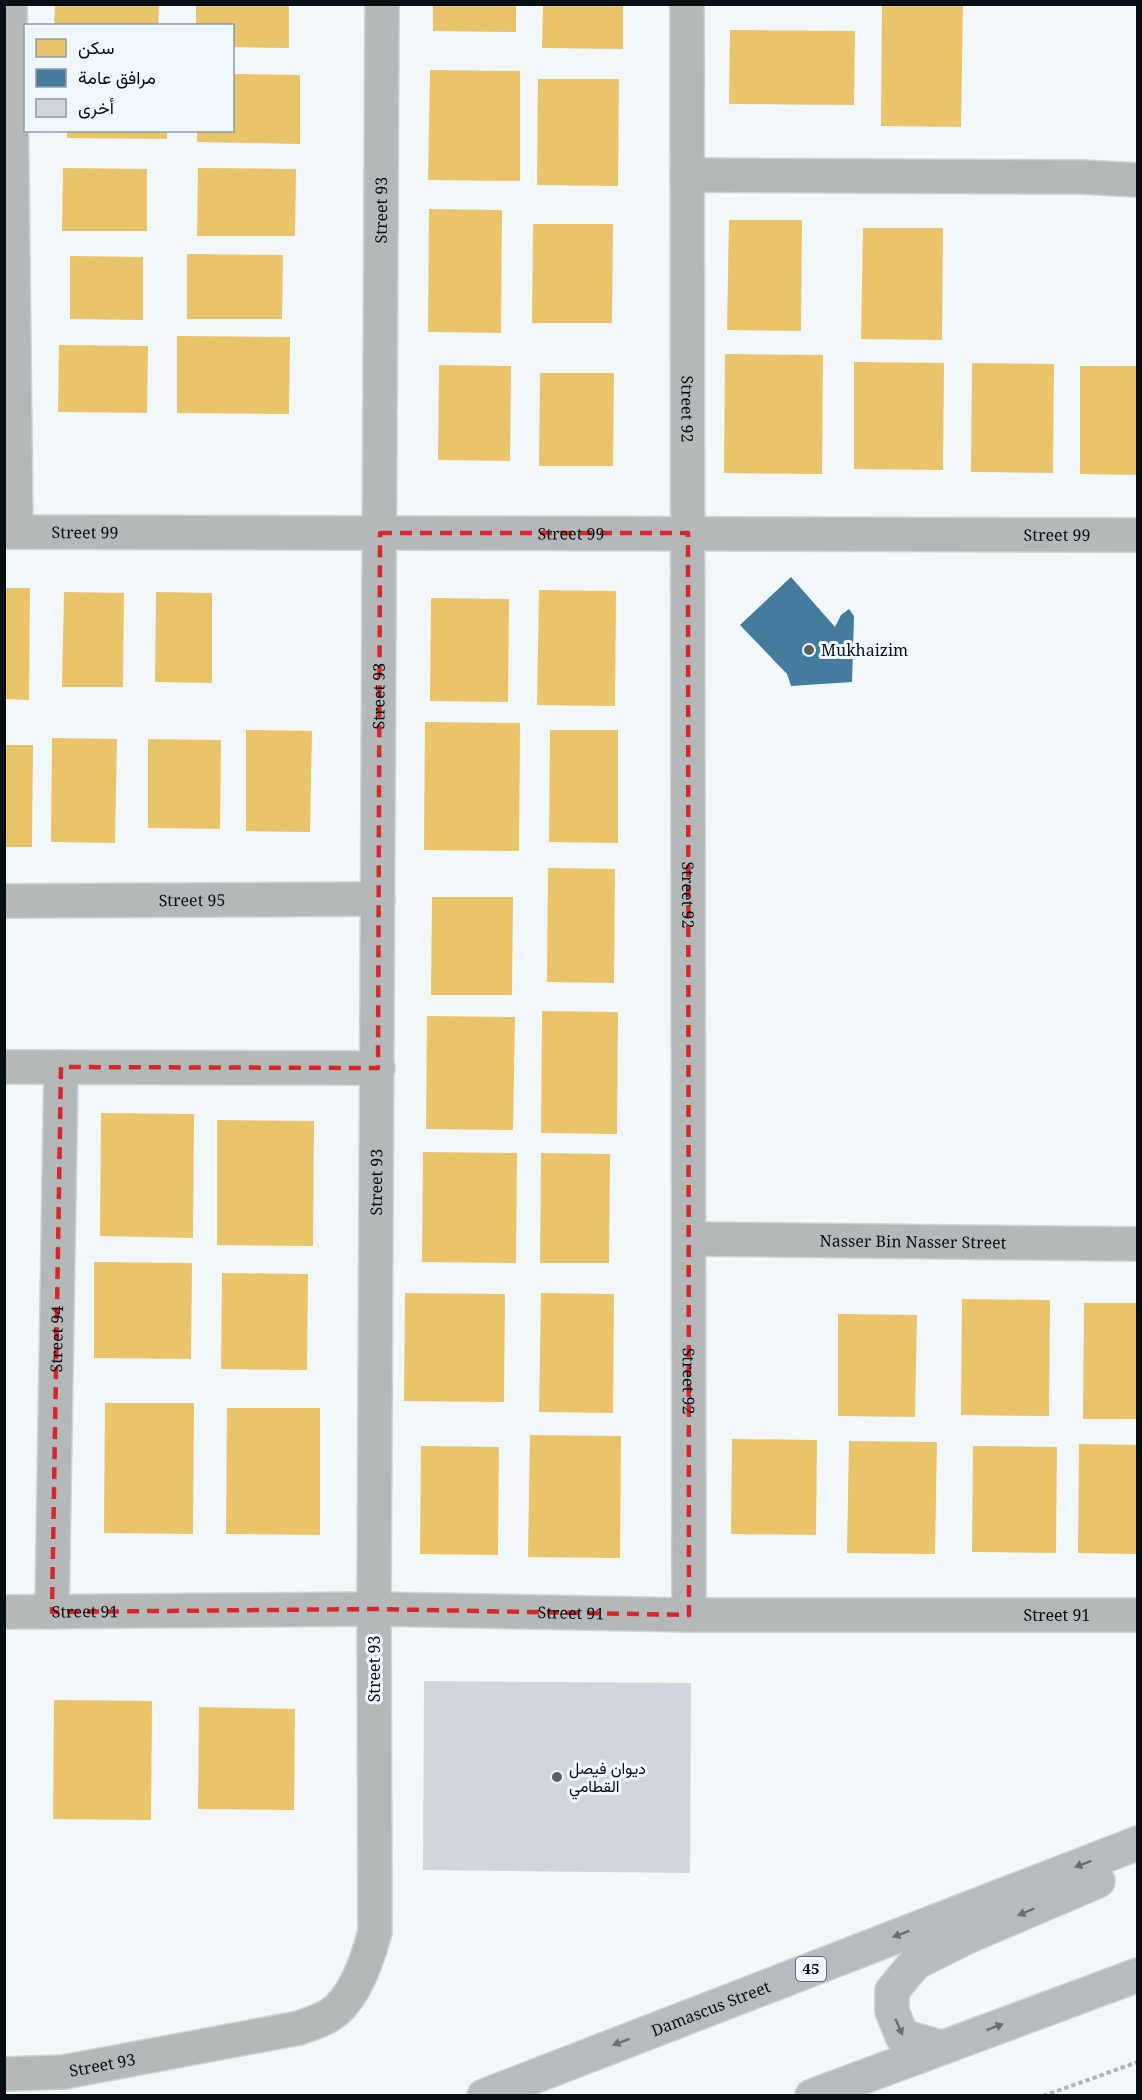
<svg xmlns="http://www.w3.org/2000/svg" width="1142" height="2100" font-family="'Noto Serif',Vazirmatn,serif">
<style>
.homes{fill:#e9c46a}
.public{fill:#457b9d}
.building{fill:#d0d6db}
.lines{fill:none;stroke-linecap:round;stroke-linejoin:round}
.minor-casing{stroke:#cdd2d4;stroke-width:36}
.major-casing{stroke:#cdd2d4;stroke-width:36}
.path{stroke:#b1b5b7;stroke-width:4;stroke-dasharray:4.5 3;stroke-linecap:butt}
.minor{stroke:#b4b8b9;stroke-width:33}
.major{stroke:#b5bbbe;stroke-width:33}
.oneway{fill:#666e72}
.marked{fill:none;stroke:#d62828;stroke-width:4.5;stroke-dasharray:12 8;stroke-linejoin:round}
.poi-dot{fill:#596064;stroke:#eef8fe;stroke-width:2}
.labels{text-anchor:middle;stroke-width:6;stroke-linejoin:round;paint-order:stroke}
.shield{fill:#eef8fe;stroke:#4c555a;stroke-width:1.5}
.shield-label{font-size:15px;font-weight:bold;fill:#060f14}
.street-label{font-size:16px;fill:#060f14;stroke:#eef8fe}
.poi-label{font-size:16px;fill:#060f14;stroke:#eef8fe;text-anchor:start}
</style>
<rect width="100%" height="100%" fill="#f2f7fa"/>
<path class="homes" d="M 55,4 L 159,4 L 158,26 L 54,26 Z
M 196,4 L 289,4 L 289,48 L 232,47 L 232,26 L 196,26 Z
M 433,4 L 516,4 L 516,32 L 433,31 Z
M 543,4 L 623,4 L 623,49 L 542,48 Z
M 882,4 L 963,4 L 961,127 L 881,126 Z
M 730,30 L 855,31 L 854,105 L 729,104 Z
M 430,70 L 520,71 L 520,181 L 428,180 Z
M 232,74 L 300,75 L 300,144 L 197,142 L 197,130 L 232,130 Z
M 538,79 L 619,79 L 618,186 L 537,185 Z
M 67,130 L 167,130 L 167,139 L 67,138 Z
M 63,168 L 147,169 L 147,231 L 62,231 Z
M 198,168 L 296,169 L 295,236 L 197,236 Z
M 429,209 L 502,210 L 501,333 L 428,332 Z
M 729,220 L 802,220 L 801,331 L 727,330 Z
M 533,224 L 613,224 L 612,323 L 532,323 Z
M 863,228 L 943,228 L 942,340 L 861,339 Z
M 187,254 L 283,255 L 282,319 L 187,319 Z
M 70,256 L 143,257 L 143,320 L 70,319 Z
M 177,336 L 290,337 L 289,414 L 177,413 Z
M 59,345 L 148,346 L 147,413 L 58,412 Z
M 725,354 L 823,355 L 822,474 L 724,473 Z
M 854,362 L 944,363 L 943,470 L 854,469 Z
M 972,363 L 1054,364 L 1053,473 L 971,472 Z
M 439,365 L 511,366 L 510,461 L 438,460 Z
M 1080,366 L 1138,366 L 1138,475 L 1080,474 Z
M 540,373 L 614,373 L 613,466 L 539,466 Z
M 4,588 L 30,588 L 29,700 L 4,699 Z
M 539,590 L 616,591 L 615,706 L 537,705 Z
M 64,592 L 124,593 L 123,687 L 62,687 Z
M 156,592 L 212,593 L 212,683 L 155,682 Z
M 431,598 L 509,599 L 508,702 L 430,701 Z
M 425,722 L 520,723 L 519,851 L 424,850 Z
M 246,730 L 312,731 L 310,832 L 246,831 Z
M 550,730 L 618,730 L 618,843 L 549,842 Z
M 52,738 L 117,739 L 115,843 L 51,842 Z
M 148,739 L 221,740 L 220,829 L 148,828 Z
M 4,745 L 33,745 L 32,847 L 4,847 Z
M 548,868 L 615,869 L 614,983 L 547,982 Z
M 432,897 L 513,897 L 512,995 L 431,995 Z
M 542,1011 L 618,1012 L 617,1134 L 541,1133 Z
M 427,1016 L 515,1017 L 513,1130 L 426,1129 Z
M 101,1113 L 194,1114 L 193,1238 L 100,1236 Z
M 217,1120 L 314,1121 L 313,1246 L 217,1245 Z
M 423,1152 L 517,1153 L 516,1263 L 422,1262 Z
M 541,1153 L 610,1154 L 609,1263 L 540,1263 Z
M 94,1262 L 192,1263 L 191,1359 L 94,1358 Z
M 222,1273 L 308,1274 L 307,1370 L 221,1369 Z
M 405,1293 L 505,1294 L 504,1402 L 404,1401 Z
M 541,1293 L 614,1294 L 613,1413 L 539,1412 Z
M 962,1299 L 1050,1300 L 1049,1416 L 961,1415 Z
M 1084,1303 L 1138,1303 L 1138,1419 L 1083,1419 Z
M 838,1314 L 917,1315 L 915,1417 L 838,1416 Z
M 105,1403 L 194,1403 L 193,1534 L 104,1533 Z
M 227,1408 L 320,1408 L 320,1535 L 226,1534 Z
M 530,1435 L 621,1436 L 620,1558 L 528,1557 Z
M 732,1439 L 817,1440 L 816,1535 L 731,1534 Z
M 849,1441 L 937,1442 L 935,1554 L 847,1553 Z
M 1079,1444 L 1138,1445 L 1138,1554 L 1078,1553 Z
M 421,1446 L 499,1447 L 498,1555 L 420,1554 Z
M 973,1446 L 1057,1447 L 1056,1553 L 972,1552 Z
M 54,1700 L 152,1701 L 151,1820 L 53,1819 Z
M 199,1707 L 295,1709 L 294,1810 L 198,1809 Z"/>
<path class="public" d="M 791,577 L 835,627 L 841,615 L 849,609 L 854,616 L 852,682 L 791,686 L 787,674 L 740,625 Z"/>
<path class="building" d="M 424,1681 L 691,1683 L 690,1873 L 423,1870 Z"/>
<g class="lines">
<defs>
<g id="minor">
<path d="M 10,4 L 16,532"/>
<path id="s1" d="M 687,4 L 689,1615"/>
<path d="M 687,175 L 1081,177 L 1138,180"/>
<path id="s2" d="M 4,532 L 1138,535"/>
<path id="s3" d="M 4,901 L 378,899"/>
<path d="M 4,1067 L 378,1068"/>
<path id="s4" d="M 689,1239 L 1138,1244"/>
<path id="s5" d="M 4,1612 L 374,1609 L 689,1615 L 1138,1615"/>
<path id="s6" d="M 52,1612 L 61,1067"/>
<path id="s7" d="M 4,2074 L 64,2072 L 299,2028 C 309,2024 321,2021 330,2015 C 354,2000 368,1958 375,1932 L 374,1609 L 382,4"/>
</g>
<g id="major">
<path d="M 940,2047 L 902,2036 L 892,2011 L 892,1991 L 915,1963 L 969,1936 L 1098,1881"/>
<path id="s8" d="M 484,2096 L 1138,1843"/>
<path d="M 812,2096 L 1138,1975"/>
</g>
</defs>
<use href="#minor" class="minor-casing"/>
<use href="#major" class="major-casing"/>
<path class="path" d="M 1043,2096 L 1138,2062"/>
<use href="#minor" class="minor"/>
<use href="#major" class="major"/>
</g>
<defs><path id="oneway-solid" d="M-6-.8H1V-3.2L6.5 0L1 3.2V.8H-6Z" transform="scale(1.5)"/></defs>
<g class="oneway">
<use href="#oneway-solid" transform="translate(1083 1864) rotate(159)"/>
<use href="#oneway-solid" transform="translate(1026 1912) rotate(157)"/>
<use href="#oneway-solid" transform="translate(901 1934) rotate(159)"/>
<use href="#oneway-solid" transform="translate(899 2027) rotate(66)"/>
<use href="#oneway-solid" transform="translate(995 2027) rotate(-20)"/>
<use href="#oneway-solid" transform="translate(621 2042) rotate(159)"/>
</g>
<path class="marked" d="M 380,533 L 688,533 L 689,1615 L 374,1609 L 52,1612 L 61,1067 L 378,1068 Z"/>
<g class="poi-dot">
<circle cx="809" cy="650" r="6"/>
<circle cx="557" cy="1777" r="6"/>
</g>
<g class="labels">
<rect class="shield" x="796" y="1957" width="30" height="24" rx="4.5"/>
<g class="shield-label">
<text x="811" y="1974">45</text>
</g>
<g class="street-label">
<text dy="6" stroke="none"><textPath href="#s7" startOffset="2151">Street 93</textPath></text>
<text dy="6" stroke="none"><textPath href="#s1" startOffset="405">Street 92</textPath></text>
<text dy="6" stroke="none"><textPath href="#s2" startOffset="81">Street 99</textPath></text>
<text dy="6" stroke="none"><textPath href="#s2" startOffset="567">Street 99</textPath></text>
<text dy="6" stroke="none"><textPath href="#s2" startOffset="1053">Street 99</textPath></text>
<text dy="6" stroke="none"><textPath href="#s7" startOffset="1665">Street 93</textPath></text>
<text dy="6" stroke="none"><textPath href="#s1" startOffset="891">Street 92</textPath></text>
<text dy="6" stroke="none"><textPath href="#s3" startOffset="188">Street 95</textPath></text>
<text dy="6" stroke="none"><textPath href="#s7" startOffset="1179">Street 93</textPath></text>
<text dy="6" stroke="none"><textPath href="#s4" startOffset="224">Nasser Bin Nasser Street</textPath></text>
<text dy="6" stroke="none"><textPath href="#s6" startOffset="273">Street 94</textPath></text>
<text dy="6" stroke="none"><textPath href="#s1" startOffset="1377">Street 92</textPath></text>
<text dy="6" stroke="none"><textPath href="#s5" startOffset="81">Street 91</textPath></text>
<text dy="6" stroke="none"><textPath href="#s5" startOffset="567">Street 91</textPath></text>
<text dy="6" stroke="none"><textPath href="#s5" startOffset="1053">Street 91</textPath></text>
<text transform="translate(374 1669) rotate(-90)" y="6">Street 93</text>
<text dy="6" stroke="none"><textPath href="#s8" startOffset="243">Damascus Street</textPath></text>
<text dy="6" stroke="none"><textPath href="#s7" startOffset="99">Street 93</textPath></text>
</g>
<g class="poi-label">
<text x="821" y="656">Mukhaizim</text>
<text x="569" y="1774">ديوان فيصل<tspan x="569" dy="18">القطامي</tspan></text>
</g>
</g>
<rect width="1142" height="2100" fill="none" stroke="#060f14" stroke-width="12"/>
<rect x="24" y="24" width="210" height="108" fill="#eef8fe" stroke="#919ba0" stroke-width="1.5"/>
<rect x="36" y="39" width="30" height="18" fill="#e9c46a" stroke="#919ba0" stroke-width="1.5"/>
<text x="78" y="54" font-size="18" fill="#060f14">سكن</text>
<rect x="36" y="69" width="30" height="18" fill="#457b9d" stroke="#919ba0" stroke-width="1.5"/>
<text x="78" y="84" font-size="18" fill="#060f14">مرافق عامة</text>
<rect x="36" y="99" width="30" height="18" fill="#d0d6db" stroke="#919ba0" stroke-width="1.5"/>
<text x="78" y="114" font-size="18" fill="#060f14">أخرى</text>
</svg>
